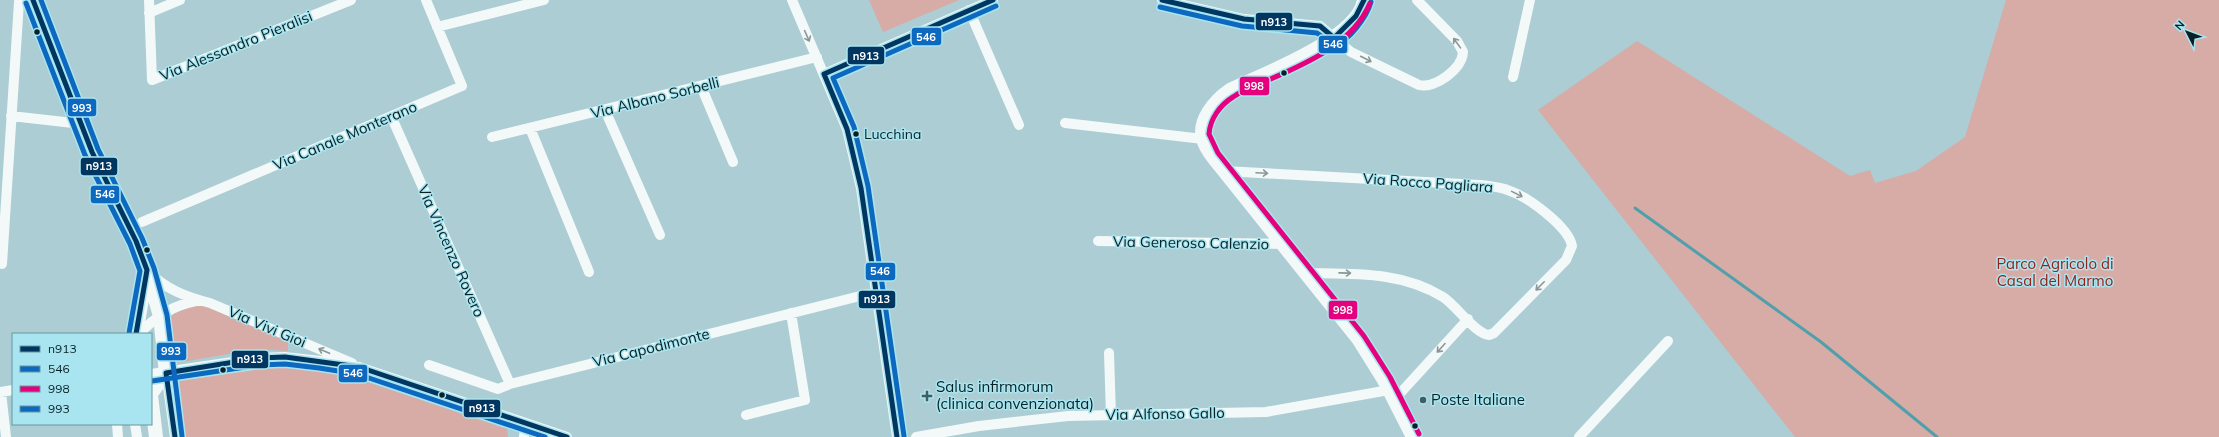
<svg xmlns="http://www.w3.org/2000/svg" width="2219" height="437" font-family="Mulish,sans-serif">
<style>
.green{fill:#d7aba6}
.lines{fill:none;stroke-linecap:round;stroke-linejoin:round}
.stream{stroke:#4ea0ac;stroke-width:3}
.street{stroke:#f3f8f8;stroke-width:10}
.secondary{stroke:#f3f8f8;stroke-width:14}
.bus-1-casing{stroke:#a9e5f0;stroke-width:8}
.bus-2-casing{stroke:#a9e5f0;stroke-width:8}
.bus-3-casing{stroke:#a9e5f0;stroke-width:8}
.bus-4-casing{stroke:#a9e5f0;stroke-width:8}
.bus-1{stroke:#00365f;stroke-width:5}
.bus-2{stroke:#0c69bf;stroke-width:5}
.bus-3{stroke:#e5007d;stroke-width:5}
.bus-4{stroke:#0c69bf;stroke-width:5}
.oneway{stroke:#899799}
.bus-dot{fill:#082125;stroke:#a9e5f0;stroke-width:1.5}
.poi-dot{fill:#415d62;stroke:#a9e5f0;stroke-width:1.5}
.labels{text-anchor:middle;stroke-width:3;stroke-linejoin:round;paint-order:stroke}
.bus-label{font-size:14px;fill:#082125;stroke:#a9e5f0;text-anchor:start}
.street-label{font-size:15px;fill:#082125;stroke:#a9e5f0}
.park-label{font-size:15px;fill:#91231a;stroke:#a9e5f0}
.poi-label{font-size:15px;fill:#082125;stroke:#a9e5f0;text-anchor:start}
.line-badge{stroke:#a9e5f0;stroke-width:1.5}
.badge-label{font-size:11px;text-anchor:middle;font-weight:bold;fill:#fff}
</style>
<rect width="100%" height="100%" fill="#accdd3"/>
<path class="green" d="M 869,0 L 959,0 L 883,32 Z
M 2006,0 L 2219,0 L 2219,437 L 1795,437 L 1538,110 L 1637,41 L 1850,176 L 1870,170 L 1875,183 L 1916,171 L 1965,137 Z
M 193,306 L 205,306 L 288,341 L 288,351 L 258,349 L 176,363 L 168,319 L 175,313 Z
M 278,362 L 325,368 L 507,429 L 508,437 L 182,437 L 176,380 L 260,363 Z"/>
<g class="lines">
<path class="stream" d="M 1635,208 L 1821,342 L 1937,437"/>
<path class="street" d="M 149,0 L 152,80 L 351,0
M 792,0 L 847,129 L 861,188 L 897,437
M 1162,0 L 1244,19 L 1320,26 L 1351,52 L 1419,85 C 1435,89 1462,69 1463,52 L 1457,41 L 1417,0
M 969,10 L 1019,125
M 149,13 L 180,0
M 437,27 L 544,0
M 824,74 L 993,0
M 1513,77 L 1530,0
M 701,86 L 733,162
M 605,110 L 660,235
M 11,116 L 82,124
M 392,118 L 510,384
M 1065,123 L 1203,139
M 530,128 L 589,272
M 492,137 L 817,57
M 1224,171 L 1480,185 C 1490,186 1501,187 1510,191 C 1528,197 1569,227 1572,246 L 1566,260 L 1494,333 L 1489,335 C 1475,334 1456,305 1443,297 C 1401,271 1353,274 1306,273
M 142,222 L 462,86 L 426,0
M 1098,241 L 1283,244
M 2,264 L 19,2
M 148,271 C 165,289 186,297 210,303 L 352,363
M 139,334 C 155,317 174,305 196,301
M 1109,353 L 1111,415
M 429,365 L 498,389 L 510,384 L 876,292
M 166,373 L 175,437
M 151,374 L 259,358 L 285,357 L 320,361 L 359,367 L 567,437
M 1394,400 L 1468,319
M 746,415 L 805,400 L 791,313
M 117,424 L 118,437
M 135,424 L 137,437
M 6,437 L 1,392 L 13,390
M 524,437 L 525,423
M 916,437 L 979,426 L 1068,416 L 1266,412 L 1389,390
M 1579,437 L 1668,341"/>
<path class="secondary" d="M 33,0 L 92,152 L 136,241 L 144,261 L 160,316 L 166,373 L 151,394
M 1364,0 C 1358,39 1263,74 1230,90 C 1215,100 1196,122 1204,142 C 1208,153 1217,162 1224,171 L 1359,340 L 1384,380 L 1413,437
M 136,334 L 146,276
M 151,395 L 156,437"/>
<defs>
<path id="bus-1" d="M 33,0 L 92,152 L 136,241 L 147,270 L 136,334
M 1162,0 L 1244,19 L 1320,26 L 1334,38 L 1356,16 L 1364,0
M 175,437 L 166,373 L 259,358 L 285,357 L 359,367 L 567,437
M 897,437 L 861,188 L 847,129 L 824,74 L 993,0"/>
<path id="bus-2" d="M 26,3 L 85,155 L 130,244 L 140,271 L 129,333
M 1160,7 L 1242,26 L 1317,33 L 1334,45 C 1349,42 1367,16 1371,2
M 152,381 L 260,365 L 285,364 L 319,368 L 357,374 L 545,437
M 904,436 L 868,186 L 854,127 L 833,78 L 996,6"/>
<path id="bus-3" d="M 1370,3 C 1353,44 1305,64 1266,81 C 1255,86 1243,90 1233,97 C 1220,105 1210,119 1209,134 L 1218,153 L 1364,336 L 1390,377 L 1419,434"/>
<path id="bus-4" d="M 41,0 L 98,149 L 142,238 L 154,268 L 167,315 L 182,436"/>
</defs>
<use href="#bus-1" class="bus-1-casing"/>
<use href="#bus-2" class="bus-2-casing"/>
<use href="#bus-3" class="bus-3-casing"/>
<use href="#bus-4" class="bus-4-casing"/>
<use href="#bus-1" class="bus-1"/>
<use href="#bus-2" class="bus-2"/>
<use href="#bus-3" class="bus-3"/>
<use href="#bus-4" class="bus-4"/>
</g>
<defs><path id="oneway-shaft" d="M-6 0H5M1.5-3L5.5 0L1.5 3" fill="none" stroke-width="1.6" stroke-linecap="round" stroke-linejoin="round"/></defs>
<g class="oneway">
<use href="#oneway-shaft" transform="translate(807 36) rotate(66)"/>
<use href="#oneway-shaft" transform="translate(1457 43) rotate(-126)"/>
<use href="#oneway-shaft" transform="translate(1366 59) rotate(27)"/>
<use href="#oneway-shaft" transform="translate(1262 173) rotate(3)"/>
<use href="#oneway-shaft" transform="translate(1517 194) rotate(26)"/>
<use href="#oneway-shaft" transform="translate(1345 273) rotate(1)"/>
<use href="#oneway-shaft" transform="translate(1540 286) rotate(135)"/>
<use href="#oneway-shaft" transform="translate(1441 348) rotate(132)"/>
<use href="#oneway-shaft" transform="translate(324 351) rotate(-157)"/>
</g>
<g class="bus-dot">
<circle cx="37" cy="32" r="3.5"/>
<circle cx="1284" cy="73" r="3.5"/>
<circle cx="856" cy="134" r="3.5"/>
<circle cx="147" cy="250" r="3.5"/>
<circle cx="223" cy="370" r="3.5"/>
<circle cx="442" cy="395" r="3.5"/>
<circle cx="1415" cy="426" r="3.5"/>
</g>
<g class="poi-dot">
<path d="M925 390h4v4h4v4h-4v4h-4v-4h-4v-4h4z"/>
<circle cx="1423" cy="400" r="4"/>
</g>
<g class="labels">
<g class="bus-label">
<text x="864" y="139">Lucchina</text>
</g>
<g class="street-label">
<text transform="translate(236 46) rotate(-22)" y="5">Via Alessandro Pieralisi</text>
<text transform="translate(655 98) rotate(-14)" y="5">Via Albano Sorbelli</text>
<text transform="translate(345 136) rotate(-23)" y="5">Via Canale Monterano</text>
<text transform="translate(1428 183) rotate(4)" y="5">Via Rocco Pagliara</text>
<text transform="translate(1191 243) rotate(1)" y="5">Via Generoso Calenzio</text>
<text transform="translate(451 251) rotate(66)" y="5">Via Vincenzo Rovero</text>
<text transform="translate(267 327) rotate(23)" y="5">Via Vivi Gioi</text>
<text transform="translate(651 348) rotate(-14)" y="5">Via Capodimonte</text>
<text transform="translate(1165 414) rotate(-1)" y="5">Via Alfonso Gallo</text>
</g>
<g class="park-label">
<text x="2055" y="269">Parco Agricolo di<tspan x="2055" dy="17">Casal del Marmo</tspan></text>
</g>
<g class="poi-label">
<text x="936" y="392">Salus infirmorum<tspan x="936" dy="17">(clinica convenzionata)</tspan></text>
<text x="1431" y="405">Poste Italiane</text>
</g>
</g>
<g class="line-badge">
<rect x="1255" y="12" width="38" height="19" rx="4" fill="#00365f"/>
<rect x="911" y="27" width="31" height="19" rx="4" fill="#0c69bf"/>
<rect x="1318" y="35" width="30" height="19" rx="4" fill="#0c69bf"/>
<rect x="847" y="46" width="38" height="19" rx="4" fill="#00365f"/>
<rect x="1239" y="76" width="31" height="20" rx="4" fill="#e5007d"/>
<rect x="67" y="98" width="30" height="19" rx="4" fill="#0c69bf"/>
<rect x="80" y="157" width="38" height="19" rx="4" fill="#00365f"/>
<rect x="90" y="185" width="30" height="19" rx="4" fill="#0c69bf"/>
<rect x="865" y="262" width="31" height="19" rx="4" fill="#0c69bf"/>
<rect x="858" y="290" width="38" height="19" rx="4" fill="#00365f"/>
<rect x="1328" y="300" width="30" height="20" rx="4" fill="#e5007d"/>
<rect x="156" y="342" width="31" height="19" rx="4" fill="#0c69bf"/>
<rect x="231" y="350" width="38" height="19" rx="4" fill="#00365f"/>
<rect x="338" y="364" width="30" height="19" rx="4" fill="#0c69bf"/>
<rect x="463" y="399" width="38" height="19" rx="4" fill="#00365f"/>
</g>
<g class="badge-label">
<text x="1274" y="26">n913</text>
<text x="926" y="41">546</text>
<text x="1333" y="48">546</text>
<text x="866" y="60">n913</text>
<text x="1254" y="90">998</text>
<text x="82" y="112">993</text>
<text x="99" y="170">n913</text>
<text x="105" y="198">546</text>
<text x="880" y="275">546</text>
<text x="877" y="303">n913</text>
<text x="1343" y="314">998</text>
<text x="171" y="355">993</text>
<text x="250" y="363">n913</text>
<text x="353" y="377">546</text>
<text x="482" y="412">n913</text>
</g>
<rect x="12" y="333" width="140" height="92" fill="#a9e5f0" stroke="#69979f"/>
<rect x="20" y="346" width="20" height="6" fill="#00365f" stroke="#69979f"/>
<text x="48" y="353" font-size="12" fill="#082125">n913</text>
<rect x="20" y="366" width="20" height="6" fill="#0c69bf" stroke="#69979f"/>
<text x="48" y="373" font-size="12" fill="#082125">546</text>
<rect x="20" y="386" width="20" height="6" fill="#e5007d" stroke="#69979f"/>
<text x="48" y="393" font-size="12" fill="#082125">998</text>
<rect x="20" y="406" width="20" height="6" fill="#0c69bf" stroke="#69979f"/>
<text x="48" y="413" font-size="12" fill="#082125">993</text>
<g transform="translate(2187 32) rotate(312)" stroke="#a9e5f0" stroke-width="3" paint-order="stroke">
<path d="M0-3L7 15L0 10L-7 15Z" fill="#082125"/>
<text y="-6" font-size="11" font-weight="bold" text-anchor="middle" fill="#082125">N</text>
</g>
</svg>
